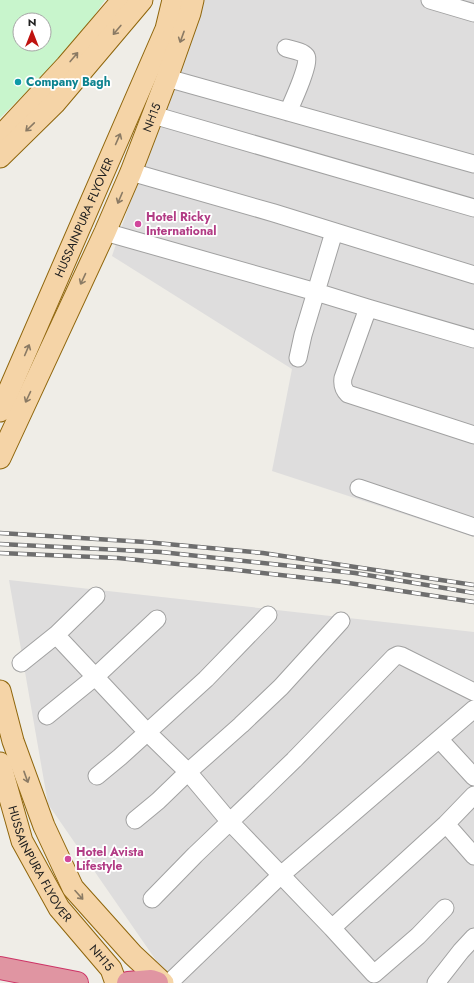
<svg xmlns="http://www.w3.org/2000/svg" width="474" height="983" font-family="Jost,sans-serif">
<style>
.residential{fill:#dedddd}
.park{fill:#c8f5cc;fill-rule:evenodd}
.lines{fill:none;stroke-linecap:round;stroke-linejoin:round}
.minor-casing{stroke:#a1a1a1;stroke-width:19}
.major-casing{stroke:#8f660c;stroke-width:23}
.highway-casing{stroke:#cd3466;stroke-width:24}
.minor{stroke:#fff;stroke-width:17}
.major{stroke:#f5d4a7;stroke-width:21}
.highway{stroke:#e095a2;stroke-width:22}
.rail-casing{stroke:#6e6e6e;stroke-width:4.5}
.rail{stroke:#fff;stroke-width:3;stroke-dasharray:9;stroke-linecap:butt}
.oneway{stroke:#8a7a64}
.culture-dot{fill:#0f9aa8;stroke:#fff;stroke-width:1.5}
.hotel-dot{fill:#d1479c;stroke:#fff;stroke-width:1.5}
.labels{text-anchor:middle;stroke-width:3.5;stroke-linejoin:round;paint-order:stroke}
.culture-label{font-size:12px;font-weight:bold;fill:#0d838f;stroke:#fff;text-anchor:start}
.street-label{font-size:12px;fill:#202020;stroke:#fff}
.hotel-label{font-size:12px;font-weight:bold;fill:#b23c85;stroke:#fff;text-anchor:start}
</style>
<rect width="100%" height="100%" fill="#efede7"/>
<path class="residential" d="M 198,0 L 474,0 L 474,537 L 272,471 L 292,369 L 112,256 Z
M 9,580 L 474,632 L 474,983 L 181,983 L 162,969 L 48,804 Z"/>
<path class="park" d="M 0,0 L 105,0 L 73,46 L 0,118 ZM 20,20 L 44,20 L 44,44 L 20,44 Z"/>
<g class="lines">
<defs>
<path id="minor" d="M 430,0 L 474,13
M 286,48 C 292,50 302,51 306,56 C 311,62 292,103 288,112
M 167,78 L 474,164
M 153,115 L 474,208
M 131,172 L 274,213 L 474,275
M 105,232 L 316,292 L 368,308 L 474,339
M 368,308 L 343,378 C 342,385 343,389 348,394 L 474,435
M 298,358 L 303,335 L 334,232
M 359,488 L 474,527
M 56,635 L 147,732 L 188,772 L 230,822 L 332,928 L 374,974 L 418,936 L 445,908
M 21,663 L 56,635 L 96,596
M 47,716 L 95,677 L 157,619
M 439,739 L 474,777
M 97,776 L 120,757 L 206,679 L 268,615
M 135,820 L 158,801 L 188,772 L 241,725 L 281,687 L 341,621
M 446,824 L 474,856
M 152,899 L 195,855 L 263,790 L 294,760 L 394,657 L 398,655 L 402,656 L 474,692
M 332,928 L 446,824 L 474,795
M 169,983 L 281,875 L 474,709
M 436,983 L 461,951 L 474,937"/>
<g id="major">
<path d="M 0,137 L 66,66 L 119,4 L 121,0"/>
<path d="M 0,157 L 55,103 L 142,0"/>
<path id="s1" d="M 0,411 L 166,29 L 173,0"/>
<path id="s2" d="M 0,458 L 105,232 L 131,172 L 167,78 L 190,13 L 193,0"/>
<path d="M 0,691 L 13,741 L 44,826 L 73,888 L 133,955 L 163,983"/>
<path id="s3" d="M 0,763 L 22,841 L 59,908 L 111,969 L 116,983"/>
</g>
<path id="highway" d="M 0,968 L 77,983
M 128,983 L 151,981 L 157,983"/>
</defs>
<use href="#minor" class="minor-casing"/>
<use href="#major" class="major-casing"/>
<use href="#highway" class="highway-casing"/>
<use href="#minor" class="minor"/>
<use href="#major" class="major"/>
<use href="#highway" class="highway"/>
<defs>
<path id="rail" d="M 0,533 L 145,542 L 263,553 L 474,585
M 0,544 L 161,552 L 355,573 L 474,593
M 0,553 L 118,558 L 237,570 L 342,582 L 474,602"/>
</defs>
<use href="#rail" class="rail-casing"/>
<use href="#rail" class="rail"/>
</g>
<defs><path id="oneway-shaft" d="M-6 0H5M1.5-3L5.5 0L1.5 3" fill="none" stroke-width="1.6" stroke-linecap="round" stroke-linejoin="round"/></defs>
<g class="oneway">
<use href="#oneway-shaft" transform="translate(117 30) rotate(130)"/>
<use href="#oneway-shaft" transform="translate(182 37) rotate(110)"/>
<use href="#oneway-shaft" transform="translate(74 57) rotate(-50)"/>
<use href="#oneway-shaft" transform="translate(30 127) rotate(136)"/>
<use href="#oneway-shaft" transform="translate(118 139) rotate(-66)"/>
<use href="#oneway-shaft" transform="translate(120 198) rotate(113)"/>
<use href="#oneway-shaft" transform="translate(83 279) rotate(115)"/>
<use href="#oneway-shaft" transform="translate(27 350) rotate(-67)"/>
<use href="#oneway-shaft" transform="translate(28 397) rotate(115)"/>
<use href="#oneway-shaft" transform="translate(26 777) rotate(70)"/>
<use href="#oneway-shaft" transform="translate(79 895) rotate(48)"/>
</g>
<circle class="culture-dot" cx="18" cy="82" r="4"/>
<g class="hotel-dot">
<circle cx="138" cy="224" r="4"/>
<circle cx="68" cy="859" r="4"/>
</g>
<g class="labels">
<g class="culture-label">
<text x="26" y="86">Company Bagh</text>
</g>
<g class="street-label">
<text dy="4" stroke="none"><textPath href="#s2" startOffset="373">NH15</textPath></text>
<text dy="4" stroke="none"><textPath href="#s1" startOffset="211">HUSSAINPURA FLYOVER</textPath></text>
<text dy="4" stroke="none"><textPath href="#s3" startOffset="109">HUSSAINPURA FLYOVER</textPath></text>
<text dy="4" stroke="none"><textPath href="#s3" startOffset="223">NH15</textPath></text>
</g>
<g class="hotel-label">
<text x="146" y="221">Hotel Ricky<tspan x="146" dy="14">International</tspan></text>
<text x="76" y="856">Hotel Avista<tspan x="76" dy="14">Lifestyle</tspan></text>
</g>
</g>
<g transform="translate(32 32)"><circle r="19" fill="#ffffff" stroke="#a6a6a6"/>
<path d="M0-3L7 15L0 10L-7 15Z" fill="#bf1310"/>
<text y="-6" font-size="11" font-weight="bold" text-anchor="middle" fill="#202020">N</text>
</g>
</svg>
